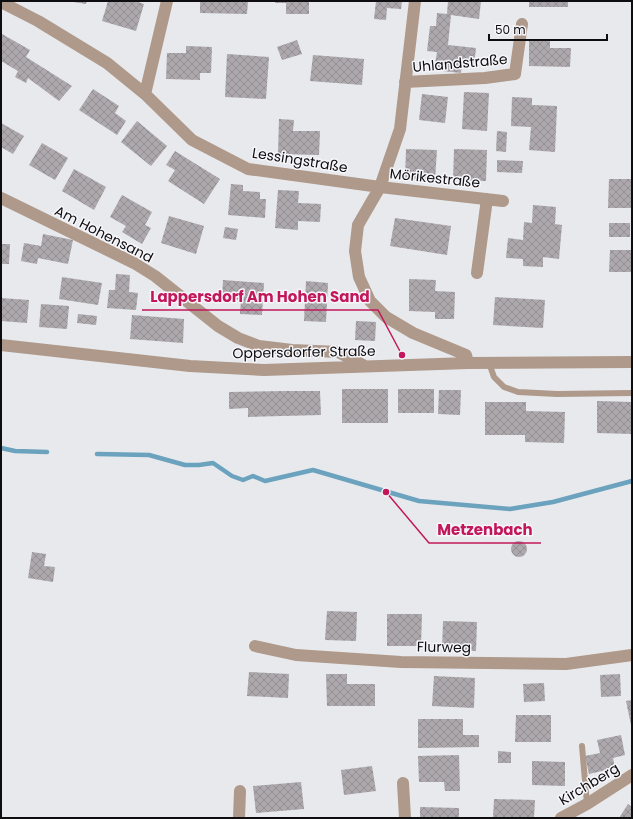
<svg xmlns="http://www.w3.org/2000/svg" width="633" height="819" font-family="Poppins,sans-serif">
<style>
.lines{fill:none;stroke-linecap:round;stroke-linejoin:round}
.stream{stroke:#6ba2bd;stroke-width:4.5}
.building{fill:url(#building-cross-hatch)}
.service{stroke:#ae998b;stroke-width:6}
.minor{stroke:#ae998b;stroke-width:12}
.labels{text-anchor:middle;stroke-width:3;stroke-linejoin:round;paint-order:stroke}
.street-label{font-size:14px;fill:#0e0e10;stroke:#f6f6fa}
.leader{fill:none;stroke:#c2185b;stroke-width:1.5}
.callout-dot{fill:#c2185b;stroke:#f6f6fa;stroke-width:1.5}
.callout-label{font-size:15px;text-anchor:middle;font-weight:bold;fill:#c2185b;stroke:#f6f6fa;stroke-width:3;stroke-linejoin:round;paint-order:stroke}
</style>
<defs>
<pattern id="building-cross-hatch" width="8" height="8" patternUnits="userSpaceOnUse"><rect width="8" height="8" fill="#aca8ab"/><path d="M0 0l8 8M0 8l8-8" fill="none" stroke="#938f92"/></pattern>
</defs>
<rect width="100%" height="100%" fill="#e8e9ed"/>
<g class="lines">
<path class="stream" d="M 1,448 L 15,451 L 47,452
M 97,454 L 149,455 L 185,465 L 199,465 L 213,463 L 232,476 L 243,480 L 253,476 L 265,481 L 313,470 L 419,501 L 510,509 L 553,502 L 632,481"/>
</g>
<path class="building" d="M 67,1 L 87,1 L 86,4 Z
M 108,1 L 135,1 L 144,4 L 136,31 L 102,21 Z
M 200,1 L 248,1 L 247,14 L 200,13 Z
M 275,1 L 309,1 L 309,14 L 286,14 L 286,3 L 275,3 Z
M 376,1 L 402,1 L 401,9 L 387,8 L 386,20 L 374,19 Z
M 448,1 L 481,1 L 479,19 L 451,15 L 448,45 L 476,48 L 474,65 L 462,63 L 461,73 L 434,70 L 437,52 L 427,51 L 430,26 L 436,26 L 437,13 L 447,14 Z
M 529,1 L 568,1 L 568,7 L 529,7 Z
M 2,34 L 30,50 L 26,57 L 72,86 L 59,101 L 28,78 L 26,83 L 15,77 L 18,71 L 1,61 L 1,36 Z
M 297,40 L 302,54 L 282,60 L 277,47 Z
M 529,40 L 550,40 L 550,48 L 571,48 L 570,67 L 529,66 Z
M 186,46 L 212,47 L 211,73 L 200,73 L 200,80 L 166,79 L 167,53 L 186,53 Z
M 227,54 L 269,57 L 266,99 L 225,97 Z
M 313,55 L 364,59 L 362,85 L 310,81 Z
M 93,89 L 119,106 L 115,113 L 126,121 L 117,135 L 79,110 Z
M 464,92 L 489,93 L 487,131 L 462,129 Z
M 422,94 L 448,97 L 445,123 L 419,120 Z
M 512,97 L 532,98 L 532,105 L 557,106 L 555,152 L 529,150 L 531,127 L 511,126 Z
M 279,119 L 294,120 L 293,131 L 320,131 L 319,155 L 278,154 Z
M 137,121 L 167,146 L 151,166 L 121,142 Z
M 1,123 L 24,136 L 13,154 L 1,147 Z
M 497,131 L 507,132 L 506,152 L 496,151 Z
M 42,143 L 68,158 L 55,180 L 29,165 Z
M 406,149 L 437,150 L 435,180 L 405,179 Z
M 454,149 L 487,150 L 486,181 L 453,180 Z
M 175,151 L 220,179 L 204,204 L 168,181 L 175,170 L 166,165 Z
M 497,160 L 523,161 L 522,173 L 497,172 Z
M 74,169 L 106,187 L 94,210 L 62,191 Z
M 609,179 L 632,179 L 632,208 L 608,208 Z
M 231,184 L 243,185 L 243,191 L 260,192 L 260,199 L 266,199 L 265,218 L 228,215 Z
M 278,190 L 299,191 L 298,203 L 321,204 L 320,222 L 298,221 L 298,230 L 275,228 Z
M 122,195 L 152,212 L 145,225 L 151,228 L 142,244 L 122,232 L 126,226 L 110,217 Z
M 533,205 L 556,207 L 555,224 L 562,225 L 559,259 L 543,257 L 543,267 L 523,266 L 523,259 L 506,258 L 508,238 L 523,240 L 524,222 L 532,223 Z
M 169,216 L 204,226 L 196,254 L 161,243 Z
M 395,218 L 451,226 L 447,255 L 390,246 Z
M 609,223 L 630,223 L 630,237 L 609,237 Z
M 225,227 L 238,229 L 236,240 L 223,238 Z
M 43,234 L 73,240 L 68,264 L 38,258 L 37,264 L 21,261 L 24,243 L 41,246 Z
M 1,244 L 10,244 L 9,264 L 1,264 Z
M 610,250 L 632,250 L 632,272 L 609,272 Z
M 116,274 L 130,275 L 129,292 L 138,293 L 136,310 L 107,308 L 109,290 L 115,290 Z
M 62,277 L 102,283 L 98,305 L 59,299 Z
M 409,279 L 436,280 L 435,291 L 455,292 L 454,319 L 435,319 L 435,312 L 409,311 Z
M 223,280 L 264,283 L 262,315 L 240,314 L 241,300 L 222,299 Z
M 306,281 L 328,283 L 326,322 L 304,321 Z
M 495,297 L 545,300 L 543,328 L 493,325 Z
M 1,298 L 29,300 L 27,323 L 1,321 Z
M 41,304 L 69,306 L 67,329 L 39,327 Z
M 78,314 L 97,316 L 96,325 L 77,323 Z
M 132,315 L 184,319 L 183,343 L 130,339 Z
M 356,321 L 376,322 L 375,341 L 355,340 Z
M 342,389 L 388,389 L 388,423 L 342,423 Z
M 398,389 L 434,389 L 434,413 L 398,413 Z
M 439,390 L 461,390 L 460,415 L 438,414 Z
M 288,391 L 320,391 L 321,415 L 248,417 L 248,408 L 229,409 L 229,392 Z
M 597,401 L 632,402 L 632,434 L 597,433 Z
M 485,402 L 526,402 L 526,411 L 565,412 L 564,443 L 525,442 L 525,435 L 485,435 Z
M511 549a8 8 0 1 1 16 0a8 8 0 1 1-16 0Z
M 32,552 L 46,554 L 44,566 L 55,567 L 53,582 L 28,578 Z
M 327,611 L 357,612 L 356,641 L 325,640 Z
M 387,614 L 422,614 L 421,646 L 387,646 Z
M 443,621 L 477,622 L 476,651 L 442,650 Z
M 249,672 L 289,674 L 288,698 L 247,696 Z
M 326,674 L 347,674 L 347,684 L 375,684 L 375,706 L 327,706 Z
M 620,674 L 621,696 L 601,697 L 600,675 Z
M 434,676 L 475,678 L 474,708 L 432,706 Z
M 544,683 L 545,701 L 524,702 L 523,684 Z
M 632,700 L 632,725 L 631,725 L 626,701 Z
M 516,715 L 551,715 L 551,742 L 515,742 Z
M 418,719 L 463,719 L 463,735 L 479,735 L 479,747 L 418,748 Z
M 621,735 L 625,755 L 613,758 L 615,768 L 589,774 L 585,756 L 600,753 L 597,740 Z
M 498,751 L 511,752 L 511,763 L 498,763 Z
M 459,755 L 460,791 L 445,791 L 444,782 L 419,782 L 418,756 Z
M 532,761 L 565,762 L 565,786 L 532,785 Z
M 372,766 L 376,791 L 344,795 L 341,770 Z
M 301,782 L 304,809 L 256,813 L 253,786 Z
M 494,799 L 535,800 L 534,818 L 493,818 Z
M 628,804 L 632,807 L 632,818 L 619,818 Z
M 420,807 L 459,808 L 459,818 L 420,818 Z"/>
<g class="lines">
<path class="service" d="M 489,363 L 494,377 L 504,387 L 518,392 L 557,394 L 632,393
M 582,746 L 587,804"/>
<path class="minor" d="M 415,1 L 400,129 L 380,187 L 358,225 L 355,251 L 359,277 L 370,301 L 386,317 L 413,333 L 466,355 L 468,363
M 1,2 L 38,21 L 107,63 L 145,94 L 192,140 L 248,169 L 380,187 L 503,201
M 405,82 L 485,78 L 515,74 L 522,24
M 145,94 L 167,1
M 1,198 L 134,263 L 155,276 L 218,326 L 238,338 L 259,346 L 292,350 L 338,352 L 365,366
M 477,273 L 487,199
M 1,345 L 190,366 L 264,370 L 468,363 L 632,362
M 255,646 L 296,655 L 401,662 L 566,664 L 632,655
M 403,783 L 405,818
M 239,818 L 240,791
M 561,818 L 587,804 L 632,775"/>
</g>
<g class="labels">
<g class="street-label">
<text transform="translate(460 63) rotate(-5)" y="5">Uhlandstraße</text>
<text transform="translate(300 160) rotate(9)" y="5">Lessingstraße</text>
<text transform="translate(435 178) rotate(6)" y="5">Mörikestraße</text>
<text transform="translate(104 234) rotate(27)" y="5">Am Hohensand</text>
<text transform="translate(304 352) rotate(-1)" y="5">Oppersdorfer Straße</text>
<text transform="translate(444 647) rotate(1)" y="5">Flurweg</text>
<text transform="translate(589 784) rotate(-31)" y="5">Kirchberg</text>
</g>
</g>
<path class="leader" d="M402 355L378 310H142M386 492L429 543H541"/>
<g class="callout-dot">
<circle cx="402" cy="355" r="4"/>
<circle cx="386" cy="492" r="4"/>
</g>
<g class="callout-label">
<text x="260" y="302">Lappersdorf Am Hohen Sand</text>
<text x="485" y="535">Metzenbach</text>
</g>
<rect width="633" height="819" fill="none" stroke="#0e0e10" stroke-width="4"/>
<path d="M489 34v6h118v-6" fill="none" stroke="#0e0e10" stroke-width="2"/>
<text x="495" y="34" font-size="12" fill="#0e0e10" stroke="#f6f6fa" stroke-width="3" paint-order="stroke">50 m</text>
</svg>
